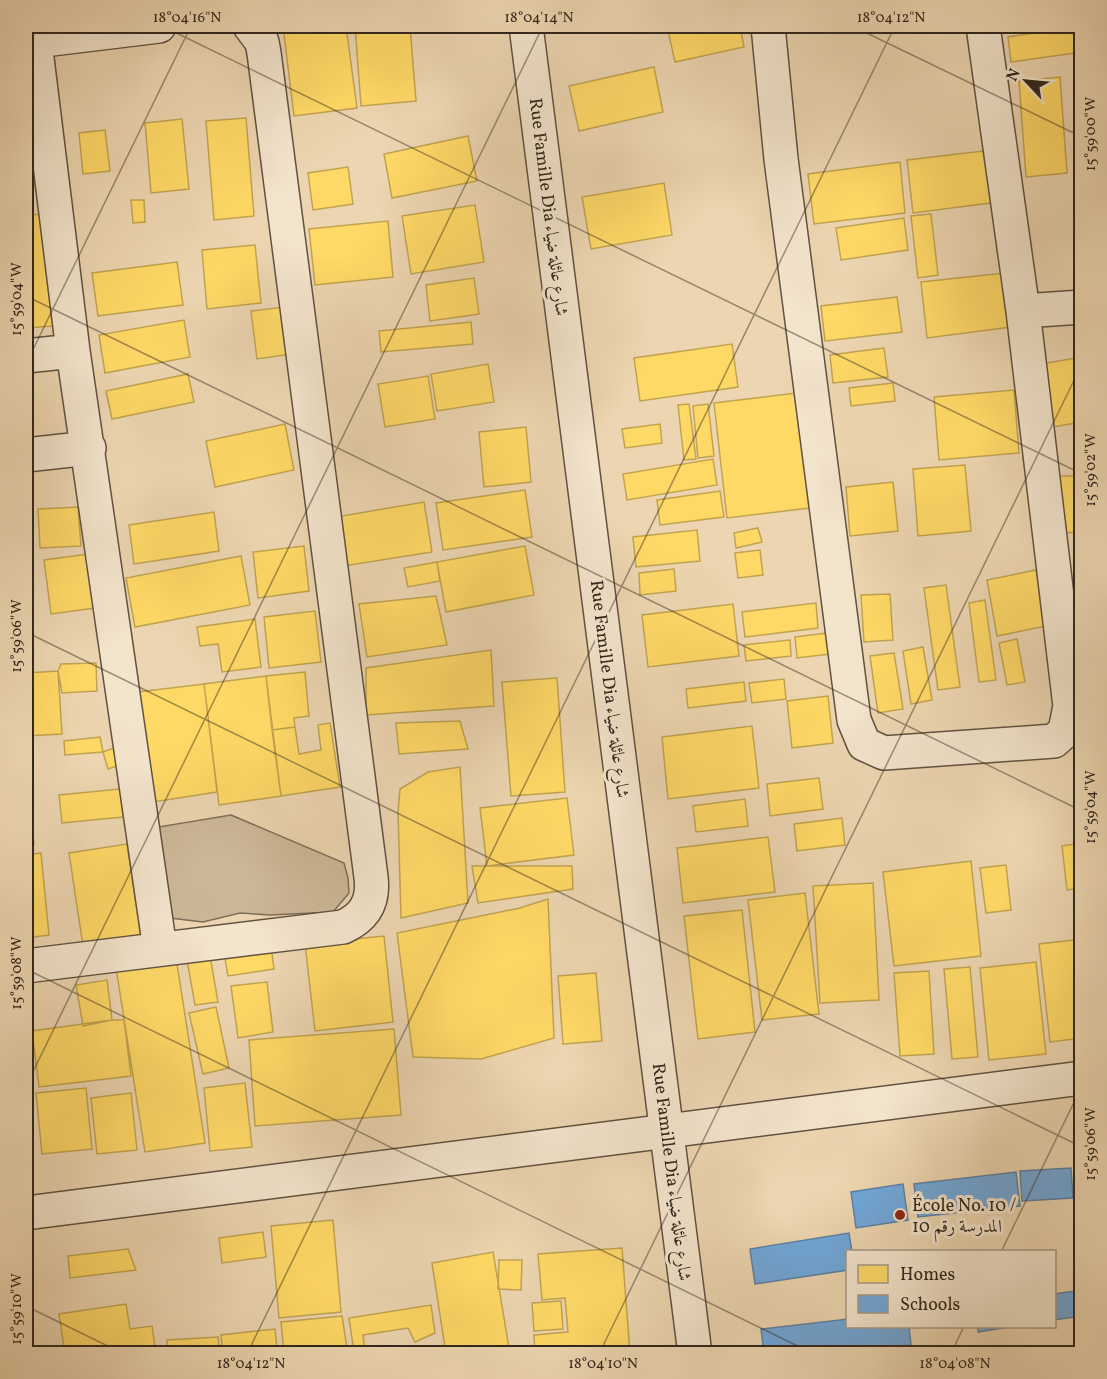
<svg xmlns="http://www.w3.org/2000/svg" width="1107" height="1379" font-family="Vollkorn,Amiri,serif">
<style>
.green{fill:#ccb797;stroke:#7e6e5a;stroke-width:1.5}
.homes{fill:#ffd966;stroke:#c1a350;stroke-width:1.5}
.schools{fill:#6fa8dc;stroke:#5c81a2;stroke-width:1.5}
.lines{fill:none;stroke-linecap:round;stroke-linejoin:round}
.minor-casing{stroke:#605241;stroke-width:36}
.tertiary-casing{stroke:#605241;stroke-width:36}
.minor{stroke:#f3e4cc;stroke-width:33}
.tertiary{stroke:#f3e4cc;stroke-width:33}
.ticks{fill:none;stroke:#31261c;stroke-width:1.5;stroke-opacity:0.45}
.poi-dot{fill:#8f2418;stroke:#f3e4cc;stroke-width:2}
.labels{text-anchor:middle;stroke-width:6;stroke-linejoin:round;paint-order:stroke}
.street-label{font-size:18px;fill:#31261c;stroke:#f3e4cc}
.poi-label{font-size:18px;fill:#31261c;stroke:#f3e4cc;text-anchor:start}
.neatline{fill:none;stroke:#31261c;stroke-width:2}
.ticks-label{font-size:15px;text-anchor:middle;fill:#31261c}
</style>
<rect width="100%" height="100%" fill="#ecd5b0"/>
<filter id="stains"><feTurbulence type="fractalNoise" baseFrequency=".00333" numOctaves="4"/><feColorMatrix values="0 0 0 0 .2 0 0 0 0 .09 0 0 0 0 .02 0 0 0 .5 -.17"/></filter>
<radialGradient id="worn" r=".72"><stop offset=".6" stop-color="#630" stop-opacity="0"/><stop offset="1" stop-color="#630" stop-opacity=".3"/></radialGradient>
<path class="green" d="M 231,815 L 344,863 L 348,878 L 349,893 L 333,912 L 270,915 L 240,913 L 203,922 L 170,918 L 158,827 Z"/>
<path class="homes" d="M 283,26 L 346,26 L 357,108 L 294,116 Z
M 355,26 L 410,26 L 416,101 L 361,106 Z
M 667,26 L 740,26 L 744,47 L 675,62 Z
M 1082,26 L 1082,52 L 1011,62 L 1008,37 Z
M 654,67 L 663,112 L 579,131 L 569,86 Z
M 1077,69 L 1082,69 L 1082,145 Z
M 1060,77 L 1067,173 L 1026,177 L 1019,81 Z
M 26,82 L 34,130 L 26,131 Z
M 246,118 L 254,216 L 214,220 L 206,121 Z
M 182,119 L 189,189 L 151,193 L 145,123 Z
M 105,130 L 110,171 L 83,174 L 79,133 Z
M 468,136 L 477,181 L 392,198 L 384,154 Z
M 40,137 L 46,184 L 26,189 L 26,139 Z
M 992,150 L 998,202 L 913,213 L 907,160 Z
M 900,162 L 905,213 L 814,224 L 808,174 Z
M 348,167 L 353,204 L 313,210 L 308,173 Z
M 664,183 L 672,235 L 591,249 L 582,197 Z
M 131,200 L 144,200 L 145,222 L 133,223 Z
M 475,205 L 484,262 L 411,274 L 402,216 Z
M 46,214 L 53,326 L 26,328 L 26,215 Z
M 931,214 L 938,275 L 918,278 L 911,216 Z
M 904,218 L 908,250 L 841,260 L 836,228 Z
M 388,221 L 393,277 L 315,285 L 309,229 Z
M 255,245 L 261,303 L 207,309 L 202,250 Z
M 177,262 L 183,305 L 98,316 L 92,273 Z
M 1005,273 L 1011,327 L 927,338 L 921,282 Z
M 474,278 L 479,314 L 430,321 L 426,285 Z
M 897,297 L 902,332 L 825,341 L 821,306 Z
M 292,306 L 298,353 L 257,359 L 251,311 Z
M 184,320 L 190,357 L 105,373 L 99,335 Z
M 471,322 L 473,344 L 381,352 L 379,331 Z
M 732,344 L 738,387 L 640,401 L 634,358 Z
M 884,348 L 888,377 L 833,383 L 830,355 Z
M 1082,357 L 1082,422 L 1053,427 L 1041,364 Z
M 488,364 L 494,402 L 437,411 L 431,374 Z
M 188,374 L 194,402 L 112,419 L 106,391 Z
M 428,376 L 435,419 L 385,427 L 378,384 Z
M 893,383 L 895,401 L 851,406 L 849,388 Z
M 1014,390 L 1019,453 L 939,460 L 934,397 Z
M 796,393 L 809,508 L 727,518 L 714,403 Z
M 689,404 L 696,459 L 684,460 L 678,405 Z
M 708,404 L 714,456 L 698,458 L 693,406 Z
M 285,424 L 294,470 L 215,487 L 206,441 Z
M 660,424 L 662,443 L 625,448 L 622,429 Z
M 526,427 L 531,482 L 484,487 L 479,432 Z
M 713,459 L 717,485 L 627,500 L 623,474 Z
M 965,465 L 971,531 L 918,536 L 913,469 Z
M 1060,476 L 1082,476 L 1082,532 L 1062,533 Z
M 893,482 L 898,531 L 850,536 L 846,487 Z
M 525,490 L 532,537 L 443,550 L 436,503 Z
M 720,491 L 724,517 L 660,525 L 657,500 Z
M 424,502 L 432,552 L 344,566 L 336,517 Z
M 78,507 L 81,546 L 40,548 L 38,509 Z
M 214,512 L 219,551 L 134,564 L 129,525 Z
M 758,528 L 762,542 L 736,548 L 734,533 Z
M 697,530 L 700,561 L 636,567 L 633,537 Z
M 304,546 L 309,591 L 258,598 L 253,552 Z
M 525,546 L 534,595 L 446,612 L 437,562 Z
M 760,550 L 763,575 L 738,578 L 735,553 Z
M 88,554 L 95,608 L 51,614 L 44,560 Z
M 241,556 L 250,605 L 135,627 L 126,578 Z
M 437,562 L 440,581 L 408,587 L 404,568 Z
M 674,569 L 676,591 L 640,595 L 639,573 Z
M 1036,570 L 1046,626 L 997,636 L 987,580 Z
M 946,585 L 960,687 L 938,690 L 924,588 Z
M 890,594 L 893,640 L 864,642 L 861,595 Z
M 436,596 L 447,645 L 367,657 L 359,604 Z
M 985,600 L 996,680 L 979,682 L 969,603 Z
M 816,603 L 818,628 L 745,637 L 742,612 Z
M 733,604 L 739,656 L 648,667 L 642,615 Z
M 315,611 L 321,662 L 269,668 L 264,617 Z
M 255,619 L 261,667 L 222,672 L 218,644 L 200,646 L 197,627 Z
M 835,632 L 838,653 L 797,658 L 795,637 Z
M 1017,639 L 1025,682 L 1007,685 L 999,643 Z
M 790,640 L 791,656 L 746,661 L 744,645 Z
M 923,647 L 932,700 L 911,704 L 903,651 Z
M 491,650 L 494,706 L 366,715 L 366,668 Z
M 894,653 L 903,709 L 878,713 L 870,656 Z
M 96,663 L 97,691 L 62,693 L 58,671 L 61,664 Z
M 58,671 L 62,734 L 26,736 L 26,673 Z
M 305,672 L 309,716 L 294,718 L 295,727 L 272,730 L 266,676 Z
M 266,676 L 281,796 L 219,805 L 204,684 Z
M 557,678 L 565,792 L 511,796 L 502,682 Z
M 784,679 L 786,699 L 752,703 L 749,683 Z
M 744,682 L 746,701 L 688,708 L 686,689 Z
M 204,684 L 217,792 L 153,802 L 138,692 Z
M 828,696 L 833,743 L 792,748 L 787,701 Z
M 460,721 L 468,749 L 399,754 L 396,723 Z
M 330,723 L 340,787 L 281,796 L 272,730 L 295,727 L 299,754 L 321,750 L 318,725 Z
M 752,726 L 759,788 L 668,799 L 662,737 Z
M 100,737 L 103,752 L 65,755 L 64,741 Z
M 117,747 L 122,764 L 108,769 L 103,752 Z
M 460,767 L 468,903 L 401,918 L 398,812 L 400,789 L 428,772 Z
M 819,778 L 823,809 L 770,816 L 767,784 Z
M 26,787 L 27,787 L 34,844 L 26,845 Z
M 120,789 L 123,817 L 62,823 L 59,795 Z
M 567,798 L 574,855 L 487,866 L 480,808 Z
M 745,799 L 748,826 L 696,832 L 693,806 Z
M 842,818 L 845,845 L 797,851 L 794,824 Z
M 768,837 L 775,892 L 683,903 L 677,848 Z
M 1082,843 L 1082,888 L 1067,890 L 1062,846 Z
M 127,844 L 141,938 L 83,946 L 69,853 Z
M 41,853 L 49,935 L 26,938 L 26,855 Z
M 971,861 L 981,956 L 894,966 L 883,872 Z
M 1006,865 L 1011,910 L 986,913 L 980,868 Z
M 472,866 L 572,866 L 573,889 L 478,903 Z
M 873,883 L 879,1000 L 820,1003 L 813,886 Z
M 805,893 L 819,1014 L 762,1020 L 748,900 Z
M 548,899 L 554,1038 L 481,1059 L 413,1057 L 397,933 L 520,908 Z
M 742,910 L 755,1032 L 698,1039 L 684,916 Z
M 384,936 L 393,1022 L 315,1031 L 305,944 Z
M 1082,939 L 1082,1038 L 1050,1042 L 1039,944 Z
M 271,946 L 274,969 L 228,976 L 224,953 Z
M 210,956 L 218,1002 L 195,1005 L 187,960 Z
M 176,958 L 205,1143 L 145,1152 L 116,968 Z
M 1036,962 L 1046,1054 L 989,1060 L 980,968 Z
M 970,967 L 978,1057 L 952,1059 L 944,969 Z
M 929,971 L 934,1054 L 900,1056 L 894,973 Z
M 596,973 L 602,1041 L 563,1044 L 558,976 Z
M 107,980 L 112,1020 L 83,1026 L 76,985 Z
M 267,982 L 273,1032 L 238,1038 L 231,986 Z
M 216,1007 L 229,1068 L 203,1074 L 189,1013 Z
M 112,1020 L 124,1020 L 131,1076 L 39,1087 L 32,1031 Z
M 394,1029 L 401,1115 L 255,1126 L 249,1040 Z
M 245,1083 L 252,1147 L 210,1151 L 204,1088 Z
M 86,1088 L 92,1149 L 42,1154 L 36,1093 Z
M 131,1093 L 137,1150 L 97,1154 L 91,1098 Z
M 333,1220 L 341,1312 L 279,1318 L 271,1226 Z
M 263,1232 L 266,1257 L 222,1263 L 219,1238 Z
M 622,1248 L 630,1354 L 535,1354 L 534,1335 L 568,1332 L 565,1298 L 542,1300 L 538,1254 Z
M 128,1249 L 136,1270 L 70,1278 L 68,1256 Z
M 493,1252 L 510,1354 L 446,1354 L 432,1263 Z
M 499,1260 L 522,1260 L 521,1290 L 498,1289 Z
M 561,1301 L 563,1329 L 534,1331 L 532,1303 Z
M 126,1304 L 130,1329 L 152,1326 L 156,1354 L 65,1354 L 59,1314 Z
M 431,1305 L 435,1333 L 415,1342 L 408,1328 L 363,1335 L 365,1350 L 354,1352 L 349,1318 Z
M 342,1316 L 348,1354 L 284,1354 L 281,1322 Z
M 275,1329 L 277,1348 L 223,1354 L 221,1335 Z
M 218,1337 L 220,1354 L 168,1354 L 167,1340 Z"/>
<path class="schools" d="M 1071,1168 L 1073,1198 L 1022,1201 L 1020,1171 Z
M 1016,1172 L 1020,1206 L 918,1217 L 914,1184 Z
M 903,1184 L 908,1220 L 856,1228 L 851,1192 Z
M 849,1233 L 852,1252 L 848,1252 L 848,1270 L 755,1284 L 750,1249 Z
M 1082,1290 L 1082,1316 L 1054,1320 L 1054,1294 Z
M 848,1319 L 848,1326 L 909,1326 L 911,1345 L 842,1354 L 764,1354 L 761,1329 Z
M 978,1326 L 1015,1326 L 978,1332 Z"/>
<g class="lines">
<defs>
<path id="minor" d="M 33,26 L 73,351 L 160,949
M 526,26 L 695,1354
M 768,26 L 781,159 L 854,720 L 864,744 L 884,753 L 1054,741 L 1065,731 L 1070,706 L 1023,311 L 983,26
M 36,41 L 159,26
M 1023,311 L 1082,307
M 26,356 L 73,351
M 26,455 L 89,448
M 26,966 L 343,927 C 365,917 374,901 371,877 L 264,53 L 262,42 L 250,26"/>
<path id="tertiary" d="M 26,1213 L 1082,1078"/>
</defs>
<use href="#minor" class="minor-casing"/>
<use href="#tertiary" class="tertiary-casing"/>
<use href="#minor" class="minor"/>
<use href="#tertiary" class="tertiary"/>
</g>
<path class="ticks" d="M 162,26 L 1082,474M 852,26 L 1082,137M 26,296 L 1082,811M 26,364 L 191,26M 26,632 L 1082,1147M 26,969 L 814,1354M 26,1086 L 543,26M 1001,1252 L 1082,1086M 26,1306 L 124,1354M 247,1354 L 895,26M 599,1354 L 1082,364M 951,1354 L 964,1326"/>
<circle class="poi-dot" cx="900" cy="1215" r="6"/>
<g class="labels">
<g class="street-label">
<text transform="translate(549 207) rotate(83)" y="6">Rue Famille Dia شارع عائلة ضياء</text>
<text transform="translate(610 689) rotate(83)" y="6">Rue Famille Dia شارع عائلة ضياء</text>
<text transform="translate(672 1172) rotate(83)" y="6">Rue Famille Dia شارع عائلة ضياء</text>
</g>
<g class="poi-label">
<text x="912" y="1211">École No. 10 /<tspan x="912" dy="21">المدرسة رقم 10</tspan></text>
</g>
</g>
<rect width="1107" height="1379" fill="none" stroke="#ecd5b0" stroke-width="66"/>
<rect x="846" y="1250" width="210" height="78" fill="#f3e4cc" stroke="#a59886" stroke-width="1.5"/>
<rect x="858" y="1265" width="30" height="18" fill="#ffd966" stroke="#a59886" stroke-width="1.5"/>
<text x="900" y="1280" font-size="18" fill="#31261c">Homes</text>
<rect x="858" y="1295" width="30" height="18" fill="#6fa8dc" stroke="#a59886" stroke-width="1.5"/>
<text x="900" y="1310" font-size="18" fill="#31261c">Schools</text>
<g transform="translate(1026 81) rotate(296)" stroke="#f3e4cc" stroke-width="4.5" paint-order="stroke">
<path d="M0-4.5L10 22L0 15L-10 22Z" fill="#31261c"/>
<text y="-9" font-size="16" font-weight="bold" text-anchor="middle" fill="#31261c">N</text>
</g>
<rect x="33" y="33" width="1041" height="1313" class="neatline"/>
<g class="ticks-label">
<text x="187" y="22">18°04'16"N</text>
<text x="539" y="22">18°04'14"N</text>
<text x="891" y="22">18°04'12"N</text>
<text transform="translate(1090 134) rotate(-90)" y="5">15°59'00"W</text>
<text transform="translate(16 299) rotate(-90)" y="5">15°59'04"W</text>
<text transform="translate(1090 470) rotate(-90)" y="5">15°59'02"W</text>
<text transform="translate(16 636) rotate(-90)" y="5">15°59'06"W</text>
<text transform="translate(1090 807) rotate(-90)" y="5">15°59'04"W</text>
<text transform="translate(16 973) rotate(-90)" y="5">15°59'08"W</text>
<text transform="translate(1090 1144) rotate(-90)" y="5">15°59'06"W</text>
<text transform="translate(16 1309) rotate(-90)" y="5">15°59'10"W</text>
<text x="251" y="1368">18°04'12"N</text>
<text x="603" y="1368">18°04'10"N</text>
<text x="955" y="1368">18°04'08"N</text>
</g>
<rect width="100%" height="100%" filter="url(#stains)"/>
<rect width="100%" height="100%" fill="url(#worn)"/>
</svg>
